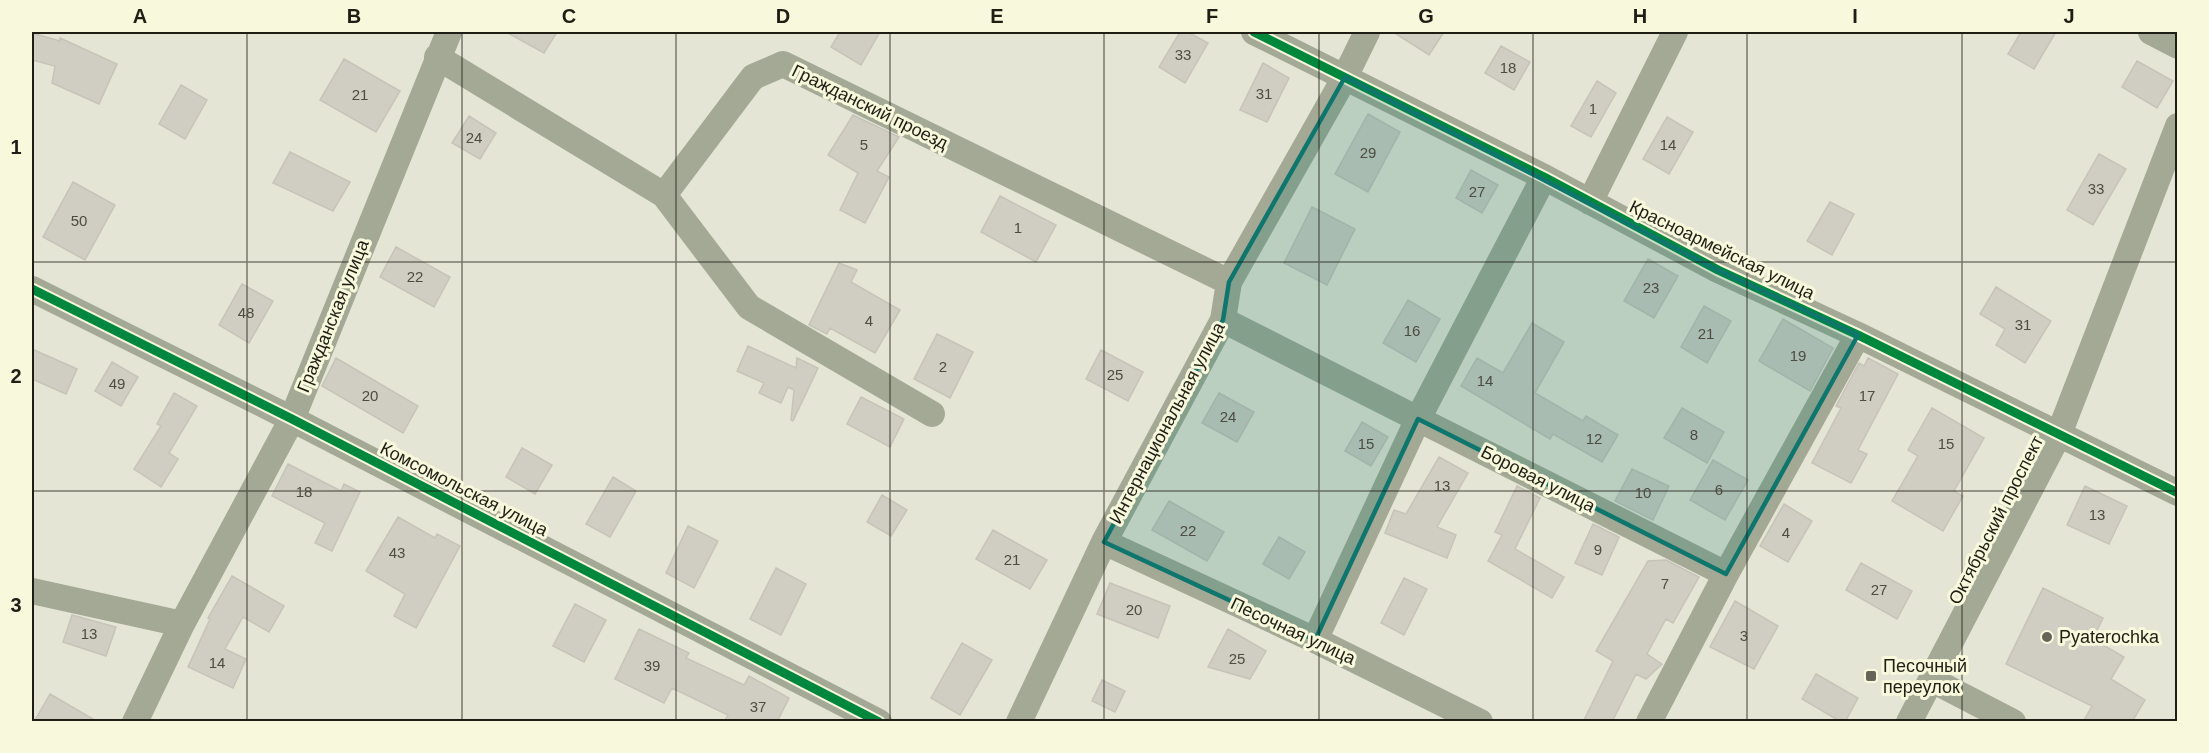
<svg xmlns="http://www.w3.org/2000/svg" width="2209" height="753" font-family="Helvetica,sans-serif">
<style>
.building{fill:#d0cdc2;stroke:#c6c4b8;stroke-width:1.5}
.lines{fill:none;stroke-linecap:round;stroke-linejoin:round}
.minor{stroke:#a3a995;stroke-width:26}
.cycleway-casing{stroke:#f8f8dd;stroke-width:13}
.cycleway{stroke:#00873e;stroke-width:9}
.marked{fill:#0f766e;fill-opacity:0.2;stroke:#0f766e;stroke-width:4.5;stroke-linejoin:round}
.grid{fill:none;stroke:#1e1e14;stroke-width:1.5;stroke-opacity:0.55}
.poi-dot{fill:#646458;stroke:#f8f8dd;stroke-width:2}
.labels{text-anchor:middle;stroke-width:6;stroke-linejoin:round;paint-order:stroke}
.number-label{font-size:15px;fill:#4c4c41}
.street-label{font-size:18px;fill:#1e1e14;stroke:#f8f8dd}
.poi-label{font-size:18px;fill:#1e1e14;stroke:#f8f8dd;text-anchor:start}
.neatline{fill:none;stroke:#1e1e14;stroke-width:2}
.grid-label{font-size:20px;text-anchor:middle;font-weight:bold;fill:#1e1e14}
</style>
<rect width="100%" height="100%" fill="#e5e5d5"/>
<path class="building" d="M 506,32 L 557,32 L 544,53 Z
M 840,32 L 880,32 L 861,65 L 831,47 Z
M 1180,32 L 1188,32 L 1208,43 L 1185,83 L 1159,67 Z
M 1393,32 L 1444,32 L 1429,55 Z
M 2021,32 L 2056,32 L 2034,69 L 2008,54 Z
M 32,33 L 60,41 L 60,38 L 117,64 L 99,104 L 52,83 L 55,66 L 32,60 Z
M 1501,46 L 1530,62 L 1514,90 L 1485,73 Z
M 344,59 L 400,91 L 376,132 L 320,100 Z
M 2137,61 L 2173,81 L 2157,108 L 2122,87 Z
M 1263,63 L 1289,78 L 1267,122 L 1240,110 Z
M 1597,81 L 1616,93 L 1591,137 L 1571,126 Z
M 181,85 L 207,100 L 185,139 L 159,124 Z
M 1368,114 L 1400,132 L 1368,192 L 1335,174 Z
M 853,115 L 899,137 L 877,171 L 889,177 L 865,223 L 840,210 L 858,173 L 828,155 Z
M 469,116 L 496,133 L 480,159 L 452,143 Z
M 1667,117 L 1693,132 L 1669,174 L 1643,159 Z
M 290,152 L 350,182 L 333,211 L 273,183 Z
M 2099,154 L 2126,169 L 2093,225 L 2067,210 Z
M 1471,170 L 1498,185 L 1482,213 L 1456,198 Z
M 73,182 L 115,205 L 85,260 L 43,237 Z
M 1000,196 L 1056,225 L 1036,262 L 981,232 Z
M 1830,202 L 1854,214 L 1832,255 L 1807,241 Z
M 1312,207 L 1355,229 L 1327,285 L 1284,263 Z
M 396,247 L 450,277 L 434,307 L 380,277 Z
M 1648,259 L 1678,276 L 1654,318 L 1624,301 Z
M 839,263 L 857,270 L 851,282 L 900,310 L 875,353 L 830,328 L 827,334 L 809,325 Z
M 242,284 L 273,301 L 249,343 L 219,325 Z
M 1996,287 L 2051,321 L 2025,363 L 1996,345 L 2005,329 L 1980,314 Z
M 1408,300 L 1440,319 L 1416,362 L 1383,343 Z
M 1704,306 L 1731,321 L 1707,363 L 1681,347 Z
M 1783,319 L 1833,348 L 1810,391 L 1759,361 Z
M 1532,323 L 1564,342 L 1535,393 L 1583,421 L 1586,416 L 1618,435 L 1602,462 L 1553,434 L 1550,439 L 1461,386 L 1477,358 L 1503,373 Z
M 937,334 L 973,352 L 950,398 L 914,379 Z
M 748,346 L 796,368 L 797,358 L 818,368 L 793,421 L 791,420 L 794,390 L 788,387 L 781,403 L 759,393 L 764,383 L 737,371 Z
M 32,349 L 77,369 L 66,394 L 32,379 Z
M 1101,350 L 1143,372 L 1128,401 L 1086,379 Z
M 336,358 L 418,406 L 403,433 L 322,386 Z
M 1868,358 L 1898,374 L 1858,450 L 1867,454 L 1851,483 L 1812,463 L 1841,408 L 1836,406 L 1859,363 L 1864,366 Z
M 112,362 L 138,377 L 121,406 L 95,391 Z
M 174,393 L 197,406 L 169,453 L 178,459 L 161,487 L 134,469 L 161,426 L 157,424 Z
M 1219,393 L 1254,412 L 1237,442 L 1202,423 Z
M 861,397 L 904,419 L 890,447 L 847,424 Z
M 1682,408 L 1724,432 L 1707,463 L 1664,438 Z
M 1932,408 L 1984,438 L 1954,491 L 1963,496 L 1943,531 L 1892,501 L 1918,456 L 1908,450 Z
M 1362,422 L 1388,437 L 1371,466 L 1345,451 Z
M 522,448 L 552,465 L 535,494 L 506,477 Z
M 1439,457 L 1468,473 L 1437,527 L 1456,535 L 1447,558 L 1385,533 L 1394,510 L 1406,514 Z
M 1713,460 L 1748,480 L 1725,520 L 1690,500 Z
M 288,464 L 341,491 L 344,484 L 360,492 L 332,551 L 315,543 L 325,523 L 272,496 Z
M 1632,469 L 1669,486 L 1653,520 L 1615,501 Z
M 613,477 L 636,491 L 610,537 L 586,524 Z
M 1517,486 L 1540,498 L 1515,549 L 1564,577 L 1552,598 L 1488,561 L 1502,535 L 1495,532 Z
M 2085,486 L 2127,506 L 2109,544 L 2067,525 Z
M 882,495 L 907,510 L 891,536 L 867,522 Z
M 1169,501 L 1224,532 L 1207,561 L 1152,530 Z
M 1784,504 L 1812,521 L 1788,562 L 1760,546 Z
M 398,517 L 435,538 L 437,534 L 460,546 L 416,628 L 394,616 L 405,594 L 366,571 Z
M 1593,524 L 1619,537 L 1602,575 L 1575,563 Z
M 688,526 L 718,541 L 694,588 L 666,573 Z
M 993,530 L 1047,560 L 1030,589 L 976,559 Z
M 1279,537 L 1305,552 L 1289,579 L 1263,564 Z
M 1666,560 L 1699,577 L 1673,623 L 1666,619 L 1647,654 L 1662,664 L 1646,679 L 1636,674 L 1612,722 L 1583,722 L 1613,661 L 1596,651 L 1648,561 Z
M 1861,563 L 1912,591 L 1897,619 L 1846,590 Z
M 776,568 L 806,584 L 781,635 L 750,619 Z
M 232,576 L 284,606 L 269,632 L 243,617 L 225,649 L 246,659 L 233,688 L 188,667 L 210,619 L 208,618 Z
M 1404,578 L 1427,589 L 1404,635 L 1381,623 Z
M 1110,583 L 1170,606 L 1158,638 L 1097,614 Z
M 2043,588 L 2103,618 L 2093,639 L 2124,657 L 2111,679 L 2145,700 L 2132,722 L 2083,722 L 2092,706 L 2006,664 Z
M 1735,601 L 1778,626 L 1754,669 L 1710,647 Z
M 575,604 L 606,620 L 584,662 L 553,646 Z
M 72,615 L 116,627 L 106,656 L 63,642 Z
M 639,629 L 689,653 L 686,658 L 744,685 L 749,676 L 789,698 L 777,722 L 724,722 L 728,715 L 672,688 L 664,703 L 615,679 Z
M 1228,629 L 1266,651 L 1250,679 L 1208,667 Z
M 962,643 L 992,660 L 960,715 L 931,698 Z
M 1816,674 L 1858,698 L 1845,722 L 1841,722 L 1802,699 Z
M 1102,680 L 1125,691 L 1115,712 L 1092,701 Z
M 50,694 L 98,722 L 34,722 Z"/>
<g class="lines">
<path class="minor" d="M 1254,32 L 1544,177 L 1718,270 L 1858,335 L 2178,493
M 2151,32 L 2178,46
M 437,57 L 664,195 L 753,77 L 783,64 L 1229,282
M 664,195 L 749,307 L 932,414
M 1590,202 L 1675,32
M 32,289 L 292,419 L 879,722
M 1223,320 L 1418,419 L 1544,177
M 1104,542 L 1315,640 L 1480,722
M 1726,574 L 1858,335
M 32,591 L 182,624
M 1315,640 L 1418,419 L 1726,574 L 1649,722
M 1932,680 L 2013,722
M 135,722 L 182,624 L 292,419 L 449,32
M 1019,722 L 1104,542 L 1223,320 L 1229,282 L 1345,77 L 1367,32
M 1909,722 L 2059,434 L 2178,126"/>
<defs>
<path id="cycleway" d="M 1254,32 L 1544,177 L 1718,270 L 1858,335 L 2178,493
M 32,289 L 292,419 L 879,722"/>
</defs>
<use href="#cycleway" class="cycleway-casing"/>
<use href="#cycleway" class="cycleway"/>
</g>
<path class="marked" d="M 1345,77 L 1718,270 L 1858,335 L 1726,574 L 1418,419 L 1315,640 L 1104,542 L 1223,320 L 1229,282 Z"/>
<path class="grid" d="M 247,32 L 247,722M 462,32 L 462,722M 676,32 L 676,722M 890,32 L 890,722M 1104,32 L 1104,722M 1319,32 L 1319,722M 1533,32 L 1533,722M 1747,32 L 1747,722M 1962,32 L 1962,722M 32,262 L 2178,262M 32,491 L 2178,491"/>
<g class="poi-dot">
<circle cx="2047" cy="637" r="6"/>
<rect x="1865" y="670" width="12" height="12" rx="3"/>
</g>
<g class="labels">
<g class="number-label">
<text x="1183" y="60">33</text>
<text x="1508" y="73">18</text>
<text x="1264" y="99">31</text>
<text x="360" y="100">21</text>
<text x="1593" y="114">1</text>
<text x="474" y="143">24</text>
<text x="864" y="150">5</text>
<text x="1668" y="150">14</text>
<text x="1368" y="158">29</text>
<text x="2096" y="194">33</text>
<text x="1477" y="197">27</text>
<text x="79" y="226">50</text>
<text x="1018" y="233">1</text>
<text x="415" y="282">22</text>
<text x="1651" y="293">23</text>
<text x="246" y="318">48</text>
<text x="869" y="326">4</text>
<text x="2023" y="330">31</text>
<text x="1412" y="336">16</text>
<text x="1706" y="339">21</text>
<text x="1798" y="361">19</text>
<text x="943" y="372">2</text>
<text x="1115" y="380">25</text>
<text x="1485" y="386">14</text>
<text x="117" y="389">49</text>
<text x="370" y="401">20</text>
<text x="1867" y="401">17</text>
<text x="1228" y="422">24</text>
<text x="1694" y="440">8</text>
<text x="1594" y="444">12</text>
<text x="1366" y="449">15</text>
<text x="1946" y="449">15</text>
<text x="1442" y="491">13</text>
<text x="1719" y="495">6</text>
<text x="304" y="497">18</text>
<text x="1643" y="498">10</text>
<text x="2097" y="520">13</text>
<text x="1188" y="536">22</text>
<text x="1786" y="538">4</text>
<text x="1598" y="555">9</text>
<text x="397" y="558">43</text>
<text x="1012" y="565">21</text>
<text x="1665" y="589">7</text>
<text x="1879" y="595">27</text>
<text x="1134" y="615">20</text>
<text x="89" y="639">13</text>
<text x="1744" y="641">3</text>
<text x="1237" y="664">25</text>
<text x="217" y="668">14</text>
<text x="652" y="671">39</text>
<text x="758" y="712">37</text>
</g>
<g class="street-label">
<text transform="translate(870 107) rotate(26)" y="6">Гражданский проезд</text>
<text transform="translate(1722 250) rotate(26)" y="6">Красноармейская улица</text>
<text transform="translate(333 316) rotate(-68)" y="6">Гражданская улица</text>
<text transform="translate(1167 423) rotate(-62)" y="6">Интернациональная улица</text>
<text transform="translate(1538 479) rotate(27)" y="6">Боровая улица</text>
<text transform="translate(464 489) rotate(27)" y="6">Комсомольская улица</text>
<text transform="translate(1996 520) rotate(-63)" y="6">Октябрьский проспект</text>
<text transform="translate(1293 631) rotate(25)" y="6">Песочная улица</text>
</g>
<g class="poi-label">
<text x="2059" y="643">Pyaterochka</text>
<text x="1883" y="672">Песочный<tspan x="1883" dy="21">переулок</tspan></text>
</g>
</g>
<rect width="2209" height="753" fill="none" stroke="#f8f8dd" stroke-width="66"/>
<rect x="33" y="33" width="2143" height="687" class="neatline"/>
<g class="grid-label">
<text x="140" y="23">A</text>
<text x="354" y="23">B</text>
<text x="569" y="23">C</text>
<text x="783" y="23">D</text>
<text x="997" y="23">E</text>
<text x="1212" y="23">F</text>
<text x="1426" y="23">G</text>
<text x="1640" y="23">H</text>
<text x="1855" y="23">I</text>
<text x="2069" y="23">J</text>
<text x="16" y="154">1</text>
<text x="16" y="383">2</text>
<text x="16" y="612">3</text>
</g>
</svg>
